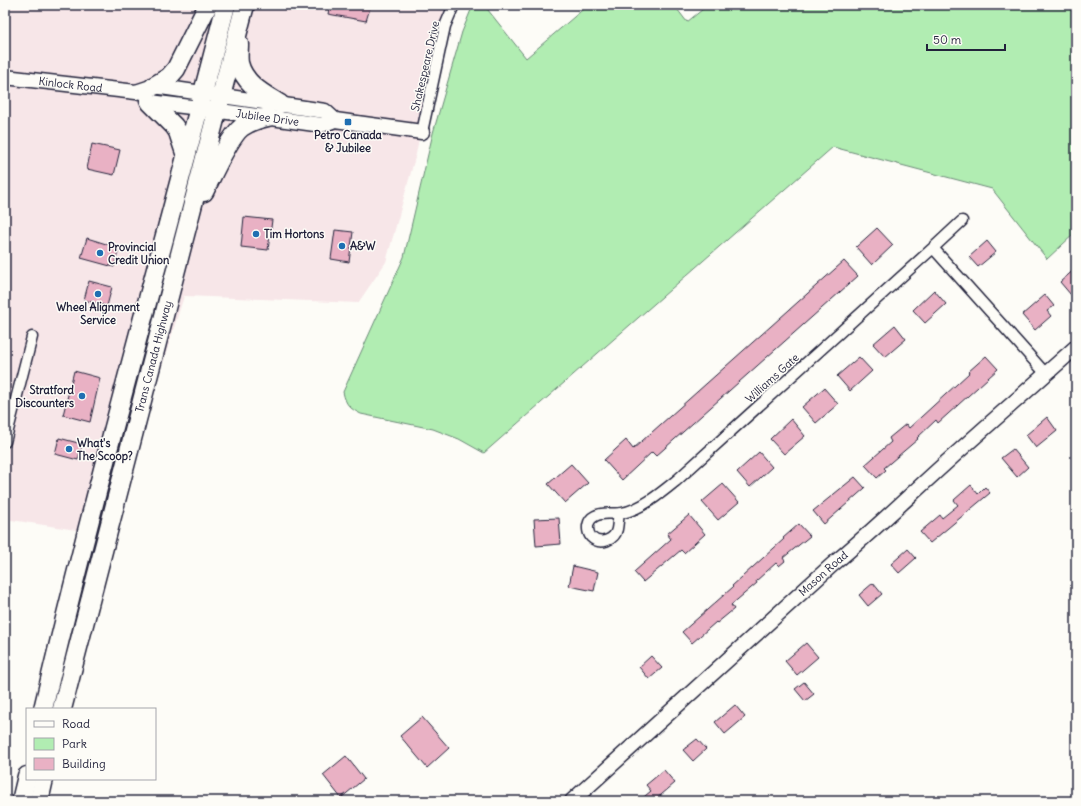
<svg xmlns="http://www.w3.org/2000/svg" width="1081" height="806" font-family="Delius,sans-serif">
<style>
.built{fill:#f7e6e8}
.green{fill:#b1edb2;stroke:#6a8876}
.building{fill:#e9b1c4;stroke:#22223b}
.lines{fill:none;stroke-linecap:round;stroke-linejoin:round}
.street-casing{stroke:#22223b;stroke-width:13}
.secondary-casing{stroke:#22223b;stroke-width:17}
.highway-casing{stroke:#22223b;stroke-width:21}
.street{stroke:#fdfcf7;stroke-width:10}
.secondary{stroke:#fdfcf7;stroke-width:14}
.highway{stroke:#fdfcf7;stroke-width:18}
.poi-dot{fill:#1f6fb2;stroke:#fdfcf7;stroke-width:1.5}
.labels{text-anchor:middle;stroke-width:3;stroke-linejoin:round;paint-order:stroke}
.street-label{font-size:11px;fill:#22223b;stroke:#fdfcf7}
.poi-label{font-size:11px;font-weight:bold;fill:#22223b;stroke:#fdfcf7;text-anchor:start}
</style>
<rect width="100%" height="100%" fill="#fdfcf7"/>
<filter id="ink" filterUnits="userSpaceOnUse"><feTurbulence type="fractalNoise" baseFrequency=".025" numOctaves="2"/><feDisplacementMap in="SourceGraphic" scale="8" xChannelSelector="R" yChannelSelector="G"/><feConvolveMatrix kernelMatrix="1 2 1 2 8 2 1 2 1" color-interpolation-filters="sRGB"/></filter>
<g filter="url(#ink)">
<path class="built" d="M 5,5 L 445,5 L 416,154 L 386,262 L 358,303 L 184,296 L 109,535 L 5,519 Z"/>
<path class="green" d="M 473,5 L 484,5 L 526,58 L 588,5 L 674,5 L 687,22 L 708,5 L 1076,5 L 1076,232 L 1047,259 L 992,189 L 833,147 L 484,453 L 459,439 L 433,429 L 361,414 C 349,408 346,405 343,392 L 404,257 L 433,133 L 462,32 Z"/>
<path class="building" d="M 330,5 L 371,5 L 366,21 L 328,14 Z
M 92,144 L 120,150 L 114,175 L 87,169 Z
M 244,217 L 272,220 L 268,250 L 241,247 Z
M 877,228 L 893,245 L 872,265 L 856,247 Z
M 335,230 L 353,232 L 349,262 L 331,259 Z
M 87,238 L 119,248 L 114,267 L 81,258 Z
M 987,241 L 996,252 L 978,267 L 969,257 Z
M 844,261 L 858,276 L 656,456 L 652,452 L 622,480 L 604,460 L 626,440 L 633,449 Z
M 1076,268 L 1076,291 L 1071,295 L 1060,282 Z
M 89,281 L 112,287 L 107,306 L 84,300 Z
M 934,290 L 946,304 L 925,323 L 913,310 Z
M 1045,295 L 1054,306 L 1047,311 L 1051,316 L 1035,330 L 1022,315 Z
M 895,325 L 906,339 L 885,357 L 873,344 Z
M 986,356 L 998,369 L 938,423 L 936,420 L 917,438 L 918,439 L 884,468 L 886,470 L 877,478 L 865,465 L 891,442 L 889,438 L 906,424 L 909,428 L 969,373 L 968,372 Z
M 859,357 L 872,371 L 850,391 L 837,376 Z
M 74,371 L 100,378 L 90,422 L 63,415 Z
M 824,388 L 838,404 L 816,423 L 802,407 Z
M 1047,417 L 1057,431 L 1036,448 L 1026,435 Z
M 791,419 L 805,436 L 784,454 L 770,439 Z
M 59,438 L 82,444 L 78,460 L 55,454 Z
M 1013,449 L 1028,467 L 1017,477 L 1001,458 Z
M 759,452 L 772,467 L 750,487 L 737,472 Z
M 571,464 L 588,483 L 565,503 L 548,484 Z
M 855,477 L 865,488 L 824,524 L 813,511 Z
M 723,484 L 739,502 L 718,520 L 702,502 Z
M 971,485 L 978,494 L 985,487 L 990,493 L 930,543 L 920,532 L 940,515 L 942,518 L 958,505 L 954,500 Z
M 689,515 L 705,534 L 684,553 L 681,550 L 643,582 L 634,572 L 671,539 L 667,534 Z
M 559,518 L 561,544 L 536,546 L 534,519 Z
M 799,524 L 810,536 L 783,558 L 785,561 L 779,566 L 776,563 L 756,581 L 757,583 L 731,605 L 734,609 L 717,623 L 716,622 L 692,643 L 682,632 L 733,587 L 732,586 L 784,539 L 783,538 Z
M 908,549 L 916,558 L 899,573 L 891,564 Z
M 573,566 L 598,572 L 594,591 L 569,586 Z
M 873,583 L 882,594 L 868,606 L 859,595 Z
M 806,643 L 818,657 L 797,675 L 785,661 Z
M 651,656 L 662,668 L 649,679 L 639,667 Z
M 804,682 L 814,694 L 805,701 L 795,689 Z
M 735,705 L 745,717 L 725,734 L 715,722 Z
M 422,717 L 449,748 L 427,768 L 400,736 Z
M 697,739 L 706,749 L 693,761 L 683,750 Z
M 346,756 L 364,779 L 341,798 L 323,775 Z
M 664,770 L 675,783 L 654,801 L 639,801 L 651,791 L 646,785 Z"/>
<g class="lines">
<defs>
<path id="street" d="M 422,132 L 445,26 L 454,5
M 933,248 L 1046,374
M 5,442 L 32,337
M 619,514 C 618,518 618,524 617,529 C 615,540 600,546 591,537 C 586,530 587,520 595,516 C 603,511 613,515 622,513 C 642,509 661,493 677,480 L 933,248 L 962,221"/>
<g id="secondary">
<path id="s1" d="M 5,77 L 136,92 L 154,86 L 325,111 L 335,120"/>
<path id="s2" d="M 147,100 L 150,102 L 199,108 L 322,125 L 335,120 L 422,132"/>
<path id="s3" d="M 572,801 L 832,565 C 872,532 910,495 949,460 C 991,422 1034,385 1076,347"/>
</g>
<g id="highway">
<path d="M 239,44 C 239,50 238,57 239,63 C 244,84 264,94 280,104"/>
<path d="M 154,86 L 169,77 L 176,69 L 208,5"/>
<path d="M 150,102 L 174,126 L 178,132 L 186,156"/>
<path d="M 204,192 C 212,176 229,137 242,127 C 250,122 258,119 268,117"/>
<path d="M 43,709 C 99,473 165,240 226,5"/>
<path id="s4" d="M 62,709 L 221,96 L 245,5"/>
<path d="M 21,801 L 27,776"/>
<path d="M 39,801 L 44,779"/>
</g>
</defs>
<use href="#street" class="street-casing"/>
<use href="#secondary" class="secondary-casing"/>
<use href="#highway" class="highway-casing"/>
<use href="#street" class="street"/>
<use href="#secondary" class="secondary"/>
<use href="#highway" class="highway"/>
</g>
</g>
<g class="poi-dot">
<rect x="344" y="118" width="8" height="8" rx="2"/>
<circle cx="256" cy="234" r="4"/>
<circle cx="342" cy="246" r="4"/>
<circle cx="100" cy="253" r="4"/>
<circle cx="98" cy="294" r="4"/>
<circle cx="82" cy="396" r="4"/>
<circle cx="69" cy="449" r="4"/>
</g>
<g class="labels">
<g class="street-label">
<text transform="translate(425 66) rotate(-77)" y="4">Shakespeare Drive</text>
<text dy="4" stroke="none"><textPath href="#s1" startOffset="66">Kinlock Road</textPath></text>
<text dy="4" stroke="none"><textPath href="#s2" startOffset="122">Jubilee Drive</textPath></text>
<text dy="4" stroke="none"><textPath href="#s4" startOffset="364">Trans Canada Highway</textPath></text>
<text transform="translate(772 378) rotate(-42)" y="4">Williams Gate</text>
<text dy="4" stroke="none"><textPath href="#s3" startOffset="339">Mason Road</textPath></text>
</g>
<g class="poi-label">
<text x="348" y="139" text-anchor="middle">Petro Canada<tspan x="348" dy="13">&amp; Jubilee</tspan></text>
<text x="264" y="238">Tim Hortons</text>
<text x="350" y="250">A&amp;W</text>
<text x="108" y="251">Provincial<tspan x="108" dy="13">Credit Union</tspan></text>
<text x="98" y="311" text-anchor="middle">Wheel Alignment<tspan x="98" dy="13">Service</tspan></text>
<text x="74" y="394" text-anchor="end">Stratford<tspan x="74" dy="13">Discounters</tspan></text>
<text x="77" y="447">What's<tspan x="77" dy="13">The Scoop?</tspan></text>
</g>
</g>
<rect width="1081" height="806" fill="none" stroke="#fdfcf7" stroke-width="20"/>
<rect x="10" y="10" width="1061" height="786" fill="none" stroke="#22223b" stroke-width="1.5" filter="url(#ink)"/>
<rect x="26" y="708" width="130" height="72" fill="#fdfcf7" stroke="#a5a5ac"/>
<rect x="34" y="721" width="20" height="6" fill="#fdfcf7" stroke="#a5a5ac"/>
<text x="62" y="728" font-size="12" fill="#22223b">Road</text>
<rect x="34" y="738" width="20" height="12" fill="#b1edb2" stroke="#a5a5ac"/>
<text x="62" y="748" font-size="12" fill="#22223b">Park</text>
<rect x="34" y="758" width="20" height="12" fill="#e9b1c4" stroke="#a5a5ac"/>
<text x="62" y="768" font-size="12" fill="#22223b">Building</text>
<path d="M927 44v6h78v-6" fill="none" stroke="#22223b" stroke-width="2"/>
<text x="933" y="44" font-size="12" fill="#22223b" stroke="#fdfcf7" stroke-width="3" paint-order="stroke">50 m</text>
</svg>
